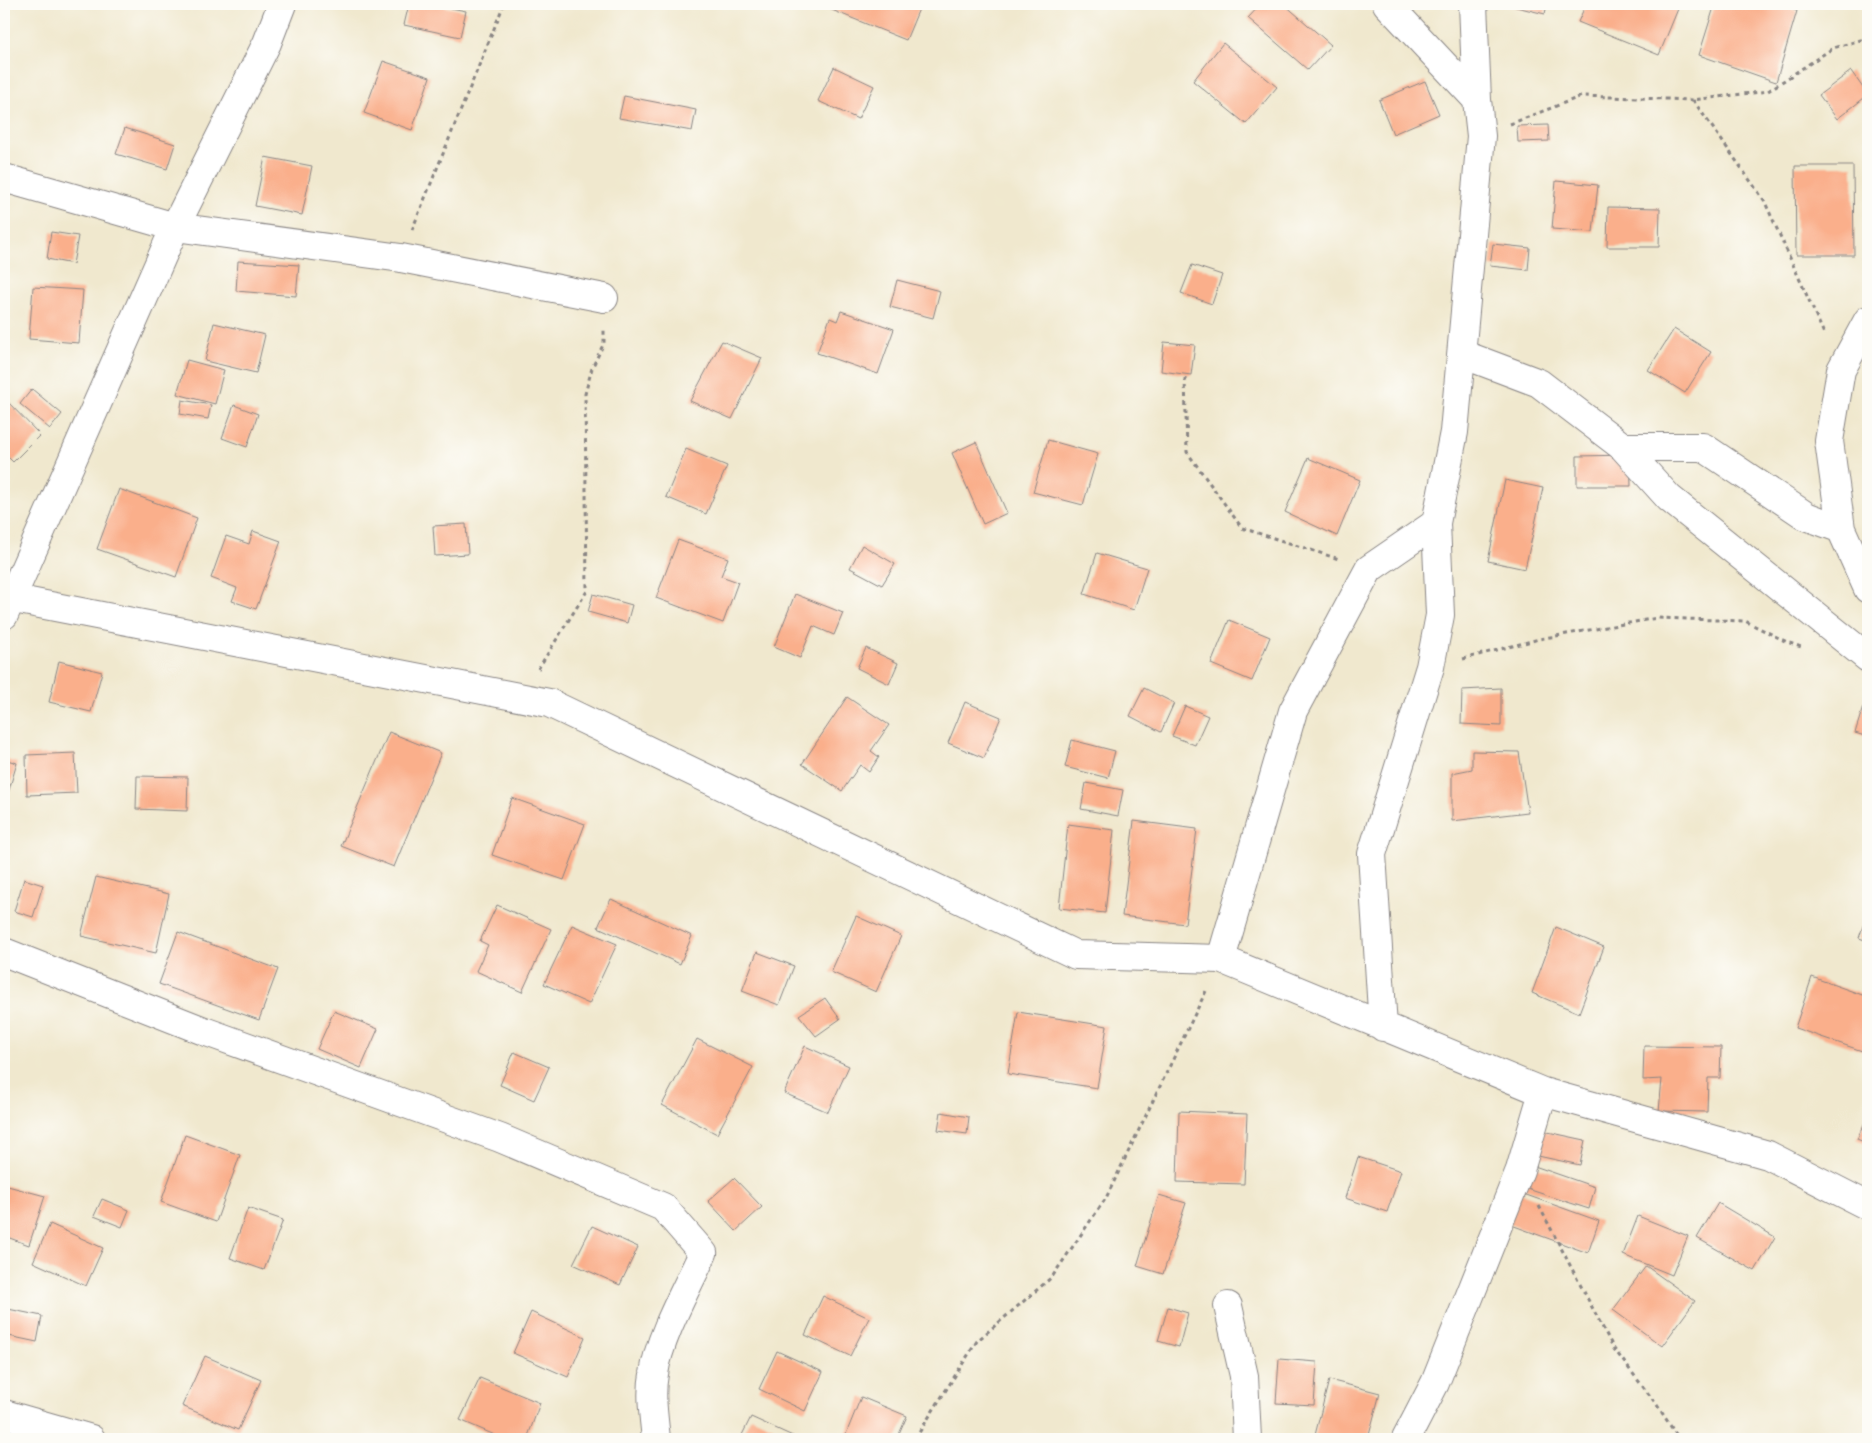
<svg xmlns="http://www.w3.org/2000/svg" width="1872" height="1443" font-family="'Sorts Mill Goudy',serif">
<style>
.building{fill:#faaf8b}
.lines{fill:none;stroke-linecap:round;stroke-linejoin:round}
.street-casing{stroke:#898584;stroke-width:30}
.path{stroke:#898584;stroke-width:3;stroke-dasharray:4 4;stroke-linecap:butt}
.street{stroke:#fff;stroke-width:28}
</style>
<rect width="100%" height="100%" fill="#fdfcf7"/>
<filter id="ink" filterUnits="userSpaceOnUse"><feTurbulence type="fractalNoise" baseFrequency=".02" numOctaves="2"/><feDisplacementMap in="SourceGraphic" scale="10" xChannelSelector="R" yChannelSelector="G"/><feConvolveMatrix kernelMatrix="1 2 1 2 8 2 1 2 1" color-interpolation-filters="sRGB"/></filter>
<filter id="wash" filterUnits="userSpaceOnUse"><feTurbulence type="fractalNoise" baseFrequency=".0096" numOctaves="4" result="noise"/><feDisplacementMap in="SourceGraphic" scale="20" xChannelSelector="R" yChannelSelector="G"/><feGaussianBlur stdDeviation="1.12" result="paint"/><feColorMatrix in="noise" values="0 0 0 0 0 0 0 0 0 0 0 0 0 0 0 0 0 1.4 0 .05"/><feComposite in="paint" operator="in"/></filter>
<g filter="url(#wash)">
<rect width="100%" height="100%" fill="#f0e8ce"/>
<g id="blocks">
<path class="building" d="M 409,4 L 431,4 L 466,11 L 460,37 L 404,25 Z
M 817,4 L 921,4 L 906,40 Z
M 1261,4 L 1284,4 L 1331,45 L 1308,70 L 1248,18 Z
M 1504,4 L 1547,4 L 1545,14 Z
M 1586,4 L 1680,4 L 1659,55 L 1578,22 Z
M 1715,4 L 1779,4 L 1797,11 L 1776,82 L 1699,55 Z
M 1223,43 L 1277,87 L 1246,124 L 1193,81 Z
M 383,61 L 430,77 L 412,130 L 364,113 Z
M 834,67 L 874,86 L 858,119 L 818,101 Z
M 1851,71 L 1868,95 L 1837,119 L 1819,95 Z
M 1425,81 L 1439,114 L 1393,134 L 1379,100 Z
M 624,96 L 696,110 L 692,131 L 619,118 Z
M 1548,125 L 1549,141 L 1518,142 L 1517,126 Z
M 125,128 L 175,144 L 167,169 L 116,154 Z
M 265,157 L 312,166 L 302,215 L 255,206 Z
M 1795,166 L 1853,166 L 1854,255 L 1796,255 Z
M 1556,181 L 1598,185 L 1593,232 L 1552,229 Z
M 1608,207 L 1660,208 L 1659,247 L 1607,247 Z
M 51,232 L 78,236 L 73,264 L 47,259 Z
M 1493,244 L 1530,248 L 1528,270 L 1490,266 Z
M 238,261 L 299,265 L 296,296 L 236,291 Z
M 1192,265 L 1222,275 L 1212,304 L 1181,293 Z
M 897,280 L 940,291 L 933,318 L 890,307 Z
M 33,287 L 83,290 L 79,343 L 29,339 Z
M 841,311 L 894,329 L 878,374 L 817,353 L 830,318 L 837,321 Z
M 214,323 L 265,335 L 256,373 L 205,361 Z
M 1674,329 L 1711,352 L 1685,393 L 1648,370 Z
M 722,341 L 762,358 L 732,419 L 690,401 Z
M 1164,342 L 1195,345 L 1191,375 L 1161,371 Z
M 187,360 L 224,370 L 215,404 L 177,394 Z
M 32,389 L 62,414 L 50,429 L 20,404 Z
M 4,398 L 40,435 L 13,462 L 4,453 Z
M 182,400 L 211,405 L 208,419 L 180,414 Z
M 234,405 L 258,414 L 247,447 L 222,438 Z
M 1048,440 L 1098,454 L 1083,505 L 1033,492 Z
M 976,442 L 1007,513 L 983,524 L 952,453 Z
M 686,449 L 727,466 L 706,514 L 666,497 Z
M 1630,455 L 1631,486 L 1577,486 L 1577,456 Z
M 1308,458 L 1360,480 L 1337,536 L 1285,512 Z
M 1505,480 L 1543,488 L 1525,569 L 1488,561 Z
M 119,489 L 197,518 L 176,577 L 97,549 Z
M 466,524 L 468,554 L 435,556 L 433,526 Z
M 253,531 L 281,541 L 256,609 L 232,601 L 237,588 L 211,578 L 226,536 L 249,544 Z
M 678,540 L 728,558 L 721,576 L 738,582 L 723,623 L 656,598 Z
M 862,545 L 895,564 L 882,585 L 850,568 Z
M 1097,553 L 1147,568 L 1134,610 L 1084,594 Z
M 593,594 L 632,605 L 627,623 L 588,612 Z
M 795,594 L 843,613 L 834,635 L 813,626 L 800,658 L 774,647 Z
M 1229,620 L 1270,637 L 1252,681 L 1211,664 Z
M 866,648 L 898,663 L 889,684 L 857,668 Z
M 59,661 L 102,672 L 91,712 L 49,702 Z
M 1144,688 L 1174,703 L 1161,732 L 1130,716 Z
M 1501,688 L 1501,726 L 1461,724 L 1462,690 Z
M 847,697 L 889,725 L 871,751 L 879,757 L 869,772 L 860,765 L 842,791 L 802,764 Z
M 965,702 L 1001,717 L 984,758 L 948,743 Z
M 1185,706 L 1208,716 L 1195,745 L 1172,736 Z
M 1863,707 L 1868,709 L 1868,737 L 1855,733 Z
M 389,732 L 441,753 L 394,867 L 341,846 Z
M 1072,740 L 1115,751 L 1108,778 L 1065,767 Z
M 1472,751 L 1519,752 L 1528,812 L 1452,821 L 1452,773 L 1472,769 Z
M 75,753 L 77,793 L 27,795 L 26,755 Z
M 4,759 L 17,763 L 6,800 L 4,799 Z
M 137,776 L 188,777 L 187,811 L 136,809 Z
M 1086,783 L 1123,790 L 1118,816 L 1081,809 Z
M 512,798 L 585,824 L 564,880 L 492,855 Z
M 1134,821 L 1197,829 L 1185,924 L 1122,916 Z
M 1068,824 L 1114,830 L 1105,913 L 1059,908 Z
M 96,877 L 169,894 L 156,953 L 81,936 Z
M 24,879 L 43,885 L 33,917 L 14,911 Z
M 611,899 L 692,936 L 680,964 L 598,927 Z
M 497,905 L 551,929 L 522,992 L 476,971 L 488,945 L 480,941 Z
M 1868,911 L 1868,941 L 1859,938 Z
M 856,916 L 901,936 L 876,992 L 831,972 Z
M 572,925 L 617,944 L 589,1004 L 544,984 Z
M 1556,927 L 1604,947 L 1579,1013 L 1532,993 Z
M 178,932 L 278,969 L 259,1020 L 159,984 Z
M 757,952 L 794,966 L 779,1005 L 742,991 Z
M 1812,977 L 1868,997 L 1868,1053 L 1795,1028 Z
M 825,998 L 840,1019 L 816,1036 L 799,1015 Z
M 334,1011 L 378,1029 L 361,1068 L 317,1049 Z
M 1018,1012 L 1107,1026 L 1097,1088 L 1008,1074 Z
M 697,1039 L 753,1067 L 717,1134 L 662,1105 Z
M 805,1046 L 849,1066 L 828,1112 L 784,1093 Z
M 1644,1046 L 1721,1047 L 1720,1078 L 1708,1078 L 1707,1112 L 1659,1111 L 1662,1079 L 1643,1080 Z
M 514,1052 L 549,1067 L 534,1100 L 500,1085 Z
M 1179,1111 L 1247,1114 L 1244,1184 L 1177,1182 Z
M 941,1112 L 969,1117 L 967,1134 L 938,1130 Z
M 1865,1122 L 1868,1123 L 1868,1144 L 1857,1139 Z
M 1543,1131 L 1585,1140 L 1580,1165 L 1538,1156 Z
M 185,1135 L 240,1155 L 216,1222 L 161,1202 Z
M 1358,1157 L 1401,1171 L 1387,1212 L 1345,1198 Z
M 1517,1160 L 1595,1187 L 1589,1209 L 1509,1183 Z
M 734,1178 L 762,1207 L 736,1231 L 708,1201 Z
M 4,1185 L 45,1196 L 29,1245 L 4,1236 Z
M 1518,1192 L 1599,1221 L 1588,1253 L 1506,1223 Z
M 1159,1195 L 1186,1203 L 1163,1274 L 1137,1266 Z
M 102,1199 L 129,1210 L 122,1227 L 94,1216 Z
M 1718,1203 L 1775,1237 L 1755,1271 L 1697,1238 Z
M 248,1208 L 283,1220 L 264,1270 L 230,1258 Z
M 1638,1216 L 1688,1236 L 1672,1275 L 1623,1255 Z
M 50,1224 L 103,1248 L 86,1286 L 33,1262 Z
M 592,1226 L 638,1247 L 620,1285 L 573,1264 Z
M 1646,1266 L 1695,1301 L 1662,1346 L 1613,1310 Z
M 823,1296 L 869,1318 L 850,1356 L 805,1335 Z
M 1168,1307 L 1188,1313 L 1179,1347 L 1158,1341 Z
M 8,1309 L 42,1316 L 37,1342 L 4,1335 Z
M 531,1312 L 585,1337 L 568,1377 L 513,1353 Z
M 777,1351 L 823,1372 L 805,1411 L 759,1389 Z
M 205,1356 L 261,1380 L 238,1430 L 182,1406 Z
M 1279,1359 L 1317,1362 L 1314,1405 L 1276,1403 Z
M 480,1378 L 540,1403 L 527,1439 L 504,1439 L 460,1420 Z
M 1329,1380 L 1380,1393 L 1368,1439 L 1314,1439 Z
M 861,1397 L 907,1416 L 897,1439 L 844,1439 Z
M 751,1417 L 797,1438 L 796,1439 L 740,1439 Z"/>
</g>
</g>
<g filter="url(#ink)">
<use href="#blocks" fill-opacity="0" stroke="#898584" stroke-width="1"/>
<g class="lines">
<defs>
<path id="street" d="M 1387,4 L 1477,100 L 1481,136 L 1454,432 L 1436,523 L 1369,569 L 1293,711 L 1221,959 L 1543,1092 L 1520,1170 L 1435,1383 L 1406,1439
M 1473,4 L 1477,100
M 4,178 L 175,227 L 401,258 L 604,298
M 1868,320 L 1841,370 L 1829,441 L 1841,529 L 1868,589
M 1462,354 L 1539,383 L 1623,447 L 1669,498 L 1868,658
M 1623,447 L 1703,447 L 1806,516 L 1841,529
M 4,597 L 549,703 L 1076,955 L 1221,959
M 4,615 L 175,227 L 267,43 L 282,4
M 4,952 L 204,1031 L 500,1138 L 663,1207 L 703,1253 C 687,1288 659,1337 654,1374 C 650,1395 654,1418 656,1439
M 1383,1027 L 1372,854 L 1430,667 L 1440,615 L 1436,523
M 1543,1092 L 1768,1155 L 1868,1206
M 1228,1306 L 1244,1376 L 1247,1439
M 4,1414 L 91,1439"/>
</defs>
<use href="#street" class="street-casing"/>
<path class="path" d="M 1693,100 L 1764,200 L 1825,336
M 1510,124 L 1582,96 L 1693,100 L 1768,91 L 1833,48 L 1868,38
M 412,230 L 504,4
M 1185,378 L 1187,452 L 1242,528 L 1339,559
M 1463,659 L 1539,639 L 1657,618 L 1745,621 L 1787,642 L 1804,648
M 538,669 L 587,591 L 585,394 L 592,368 L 604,343 L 604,329
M 1539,1206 L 1614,1349 L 1657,1405 L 1679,1439
M 915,1439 L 977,1341 L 1052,1277 L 1106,1198 L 1207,989"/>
<use href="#street" class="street"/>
</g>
</g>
<rect width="1872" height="1443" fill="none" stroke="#fdfcf7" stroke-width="20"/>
</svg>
